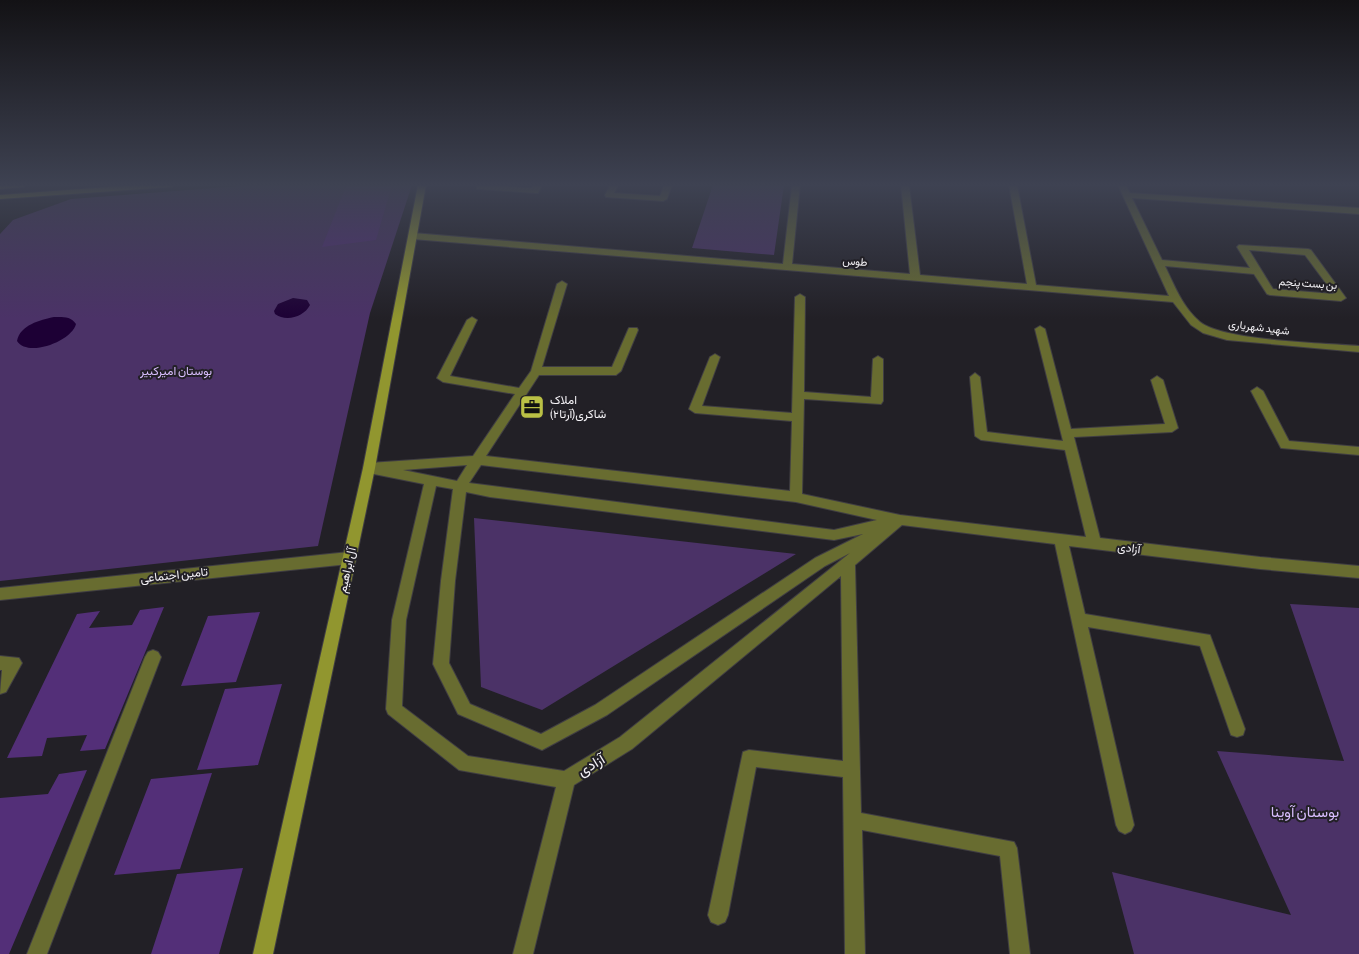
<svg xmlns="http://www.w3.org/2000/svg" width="1359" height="954" font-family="'Asap Condensed',Vazirmatn,sans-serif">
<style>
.green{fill:#4b3267}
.water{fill:#1d0035}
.building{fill:#532f78}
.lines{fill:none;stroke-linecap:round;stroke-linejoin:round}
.minor-casing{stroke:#403e43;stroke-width:2}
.secondary-casing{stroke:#403e43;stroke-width:2}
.minor{fill:#686c30;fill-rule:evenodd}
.secondary{fill:#91962f;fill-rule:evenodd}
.labels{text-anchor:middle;stroke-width:4;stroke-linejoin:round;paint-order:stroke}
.far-street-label{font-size:11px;fill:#f5f3f7;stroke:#222026}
.park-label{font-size:12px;fill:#d8bdfd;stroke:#222026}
.poi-label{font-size:12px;fill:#f5f3f7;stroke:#222026;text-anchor:start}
.street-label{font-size:12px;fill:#f5f3f7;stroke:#222026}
.near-street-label{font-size:15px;fill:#f5f3f7;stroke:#222026}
.near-park-label{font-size:15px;fill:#d8bdfd;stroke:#222026}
</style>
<rect width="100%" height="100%" fill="#222026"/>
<path class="green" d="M 253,185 L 412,185 L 370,313 L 318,546 L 0,581 L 0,234 L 13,220 L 71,199 Z
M 713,185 L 784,185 L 774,255 L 692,248 Z
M 474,518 L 796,554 L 542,710 L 481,687 Z
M 1290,604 L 1359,608 L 1359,954 L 1134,954 L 1112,872 L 1291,915 L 1217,751 L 1344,761 Z"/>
<path class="water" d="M 293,298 L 307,300 L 310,305 C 304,317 286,322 275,314 L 274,311 L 278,304 Z
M 54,317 C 62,317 71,316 76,324 C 72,341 28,358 17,341 C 20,325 40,320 54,317 Z"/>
<path class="building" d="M 392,185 L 376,240 L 322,247 L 346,186 Z
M 164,607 L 105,749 L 80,751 L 87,735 L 47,738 L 42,756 L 7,758 L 77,614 L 100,611 L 89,628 L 132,625 L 140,610 Z
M 260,612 L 236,682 L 181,686 L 208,616 Z
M 282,684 L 258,765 L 197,770 L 225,689 Z
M 87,770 L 9,954 L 0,954 L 0,798 L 48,794 L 59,774 Z
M 212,773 L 180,869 L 114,875 L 151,779 Z
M 243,868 L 219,954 L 151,954 L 177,874 Z"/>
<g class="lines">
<defs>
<path id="minor" d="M 477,185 L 532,188 L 534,185 L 542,185 L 538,193 L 535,193 L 480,189 L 477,189 Z
M 610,185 L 618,185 L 614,193 L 660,196 L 664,185 L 672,185 L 667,199 L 663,201 L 606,197 L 605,195 Z
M 792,185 L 800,185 L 792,264 L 910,274 L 901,185 L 909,185 L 920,275 L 1027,284 L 1009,185 L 1017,185 L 1036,285 L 1169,296 L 1118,185 L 1126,185 L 1130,193 L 1359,208 L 1359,214 L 1132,198 L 1162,260 L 1250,268 L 1237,247 L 1239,245 L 1308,249 L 1311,250 L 1346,298 L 1341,301 L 1270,295 L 1267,294 L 1254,274 L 1165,266 C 1174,285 1183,308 1200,322 C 1224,341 1324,343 1359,346 L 1359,352 L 1227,340 L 1203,333 L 1191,325 L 1173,302 L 413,239 L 409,236 L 413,233 L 783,264 ZM 1249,250 L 1305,255 L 1334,294 L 1273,289 Z
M 562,281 L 567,284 L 542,367 L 612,367 L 628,330 L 629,328 L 637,328 L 638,330 L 621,371 L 616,375 L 539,375 L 486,456 L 790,491 L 792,421 L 695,413 L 689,409 L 710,357 L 715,354 L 720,357 L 702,406 L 792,413 L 795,297 L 800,294 L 805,297 L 804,392 L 871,397 L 873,359 L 878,356 L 883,359 L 883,401 L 881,404 L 804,399 L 802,494 L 900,515 L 1086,537 L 1065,450 L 981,440 L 975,436 L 970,377 L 975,373 L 980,377 L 987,432 L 1063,441 L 1035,329 L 1040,326 L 1045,329 L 1071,429 L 1165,424 L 1151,380 L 1157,376 L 1163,380 L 1178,428 L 1172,432 L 1074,437 L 1100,538 L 1260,557 L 1359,566 L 1359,578 L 1260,569 L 1069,546 L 1085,614 L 1210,635 L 1245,729 L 1243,735 L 1237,737 L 1231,735 L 1200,646 L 1088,627 L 1134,825 L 1131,831 L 1125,834 L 1119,831 L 1116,825 L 1055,544 L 902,525 L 855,565 L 861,813 L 1014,842 L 1017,848 L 1030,954 L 1010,954 L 1000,856 L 862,830 L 865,954 L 845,954 L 843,777 L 756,767 L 728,915 L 725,922 L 718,925 L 711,922 L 708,915 L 743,752 L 749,750 L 843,761 L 841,576 L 632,749 L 574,785 L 533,954 L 513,954 L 556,787 L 459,770 L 388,714 L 386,709 L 392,620 L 424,484 L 369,473 L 365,471 L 363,468 L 365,465 L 369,463 L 473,456 L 515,394 L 443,382 L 437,378 L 467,320 L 472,317 L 477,320 L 450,376 L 519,388 L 531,371 L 557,284 ZM 467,465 L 457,481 L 403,470 ZM 481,465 L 796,502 L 877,520 L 834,530 L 469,483 ZM 436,486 L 453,489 L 441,581 L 433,664 L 458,714 L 542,750 L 607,715 L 825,566 L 850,553 L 620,737 L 564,771 L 468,756 L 402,706 L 406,620 ZM 466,492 L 490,497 L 834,540 L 863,534 L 815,558 L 595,705 L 541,734 L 470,704 L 449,663 L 455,581 Z
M 1257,387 L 1263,391 L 1289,441 L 1359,447 L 1359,455 L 1281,448 L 1251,391 Z
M 349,552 L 354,554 L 356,558 L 354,562 L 349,564 L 0,600 L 0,588 Z
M 153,650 L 158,652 L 161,657 L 47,954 L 27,954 L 145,657 L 148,652 Z
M 0,656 L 19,658 L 22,663 L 6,692 L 0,694 L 2,670 L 0,670 Z"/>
<path id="secondary" d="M 0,185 L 27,185 L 23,187 L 0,189 Z
M 135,185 L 175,185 L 171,187 L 0,199 L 0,195 Z
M 418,185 L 426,185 L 375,468 L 273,954 L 253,954 L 363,468 Z"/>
</defs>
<use href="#minor" class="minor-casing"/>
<use href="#secondary" class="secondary-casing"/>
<use href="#minor" class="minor"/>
<use href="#secondary" class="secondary"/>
</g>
<linearGradient id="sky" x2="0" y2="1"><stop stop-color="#131215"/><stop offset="0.58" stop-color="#3e4252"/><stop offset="1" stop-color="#3e4252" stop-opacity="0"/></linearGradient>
<rect width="1359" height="319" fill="url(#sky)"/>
<defs>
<symbol id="office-square" viewBox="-11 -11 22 22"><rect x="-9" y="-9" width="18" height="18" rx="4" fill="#bac045" stroke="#222026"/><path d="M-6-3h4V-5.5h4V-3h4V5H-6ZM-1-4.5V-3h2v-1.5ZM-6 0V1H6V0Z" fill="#111"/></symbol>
</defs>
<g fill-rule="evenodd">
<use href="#office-square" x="518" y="393" width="28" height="28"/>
</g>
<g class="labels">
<g class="far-street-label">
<text transform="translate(855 261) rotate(5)" y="4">طوس</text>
<text transform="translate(1308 283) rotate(4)" y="4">بن بست پنجم</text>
<text transform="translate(1259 327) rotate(7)" y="4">شهید شهریاری</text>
</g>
<g class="park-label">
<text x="176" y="375">بوستان امیرکبیر</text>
</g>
<g class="poi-label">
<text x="550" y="404">املاک<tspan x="550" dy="14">شاکری(آرتا۲)</tspan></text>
</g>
<g class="street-label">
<text transform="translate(1129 548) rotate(7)" y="4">آزادی</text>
<text transform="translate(347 570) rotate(-78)" y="4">آل ابراهیم</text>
<text transform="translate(174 575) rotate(-6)" y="4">تامین اجتماعی</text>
</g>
<g class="near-street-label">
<text transform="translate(591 765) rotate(-31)" y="5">آزادی</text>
</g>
<g class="near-park-label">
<text x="1305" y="817">بوستان آوینا</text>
</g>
</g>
</svg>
